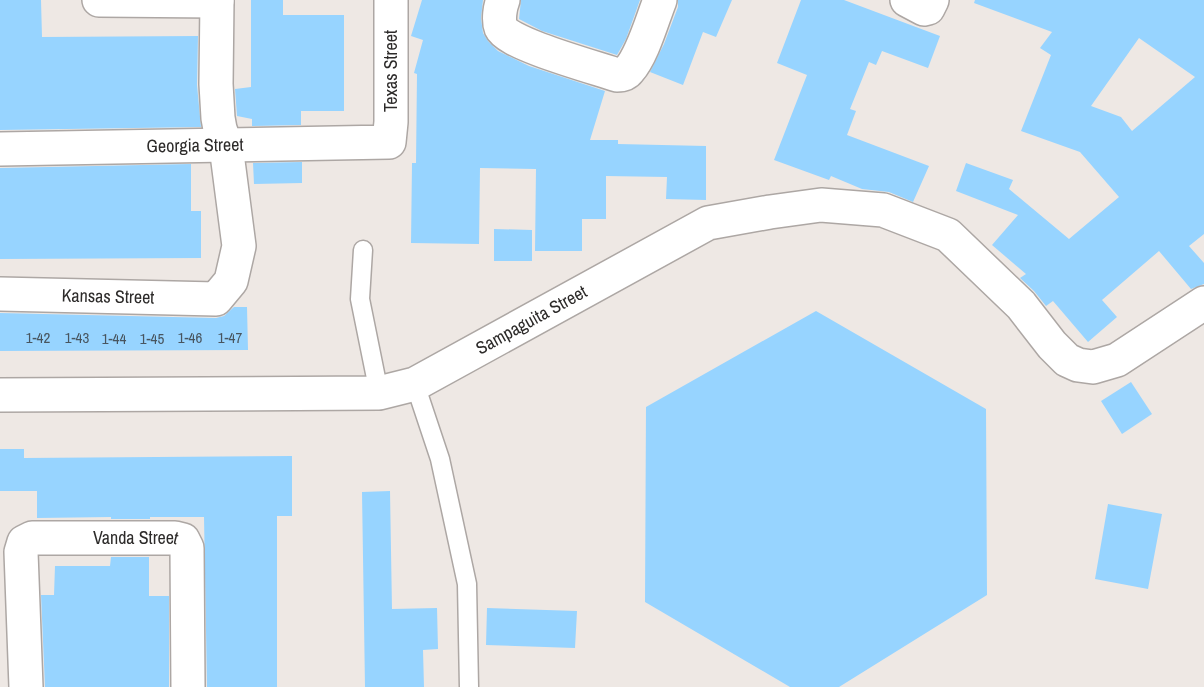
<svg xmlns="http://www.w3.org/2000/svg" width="1204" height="687" font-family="'Archivo Narrow',sans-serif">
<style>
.building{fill:#97d4ff;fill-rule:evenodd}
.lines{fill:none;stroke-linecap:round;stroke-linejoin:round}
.lane-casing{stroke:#ada7a4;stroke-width:21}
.street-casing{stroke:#ada7a4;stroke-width:36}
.secondary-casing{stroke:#ada7a4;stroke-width:36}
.lane{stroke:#fff;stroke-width:18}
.street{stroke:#fff;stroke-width:33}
.secondary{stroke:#fff;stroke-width:33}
.labels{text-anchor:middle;stroke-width:5;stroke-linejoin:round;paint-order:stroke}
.number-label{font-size:15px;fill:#48555f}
.street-label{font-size:18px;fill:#2d2b2a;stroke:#fff}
</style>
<rect width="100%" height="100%" fill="#eee8e4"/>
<path class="building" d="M 0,0 L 41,0 L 42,37 L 198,36 L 197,85 L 201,127 L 0,130 Z
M 251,0 L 283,0 L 283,15 L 344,15 L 344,111 L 301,111 L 301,125 L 252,126 L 252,119 L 237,116 L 235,89 L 251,87 Z
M 422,0 L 483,0 L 481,18 L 483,33 L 488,41 L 498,51 L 529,66 L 605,91 L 590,140 L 618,140 L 618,144 L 706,146 L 706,200 L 666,199 L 667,177 L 606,176 L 606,219 L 582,219 L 582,251 L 535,251 L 536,169 L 480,168 L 479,244 L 411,243 L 412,163 L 416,163 L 417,74 L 414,73 L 423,40 L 411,36 Z
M 521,0 L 640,0 L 626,39 L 617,55 L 542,31 L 519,19 Z
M 678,0 L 732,0 L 716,37 L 703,32 L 683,85 L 650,72 L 664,44 L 678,7 Z
M 801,0 L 844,0 L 940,36 L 928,68 L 882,51 L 876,65 L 869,62 L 850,109 L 856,111 L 847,135 L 929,166 L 913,202 L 889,192 L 862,189 L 831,176 L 829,180 L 774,160 L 807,75 L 777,63 Z
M 975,0 L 1204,0 L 1204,234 L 1189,246 L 1204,263 L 1204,284 L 1191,289 L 1159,251 L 1102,300 L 1117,317 L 1088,342 L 1053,301 L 1046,306 L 1034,291 L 1020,278 L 1026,274 L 992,245 L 1018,215 L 956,191 L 966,163 L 1013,180 L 1009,189 L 1069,239 L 1119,197 L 1080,152 L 1021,131 L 1051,55 L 1040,48 L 1052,32 L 974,3 ZM 1139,38 L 1195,77 L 1132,131 L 1121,117 L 1091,106 Z
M 302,162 L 302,183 L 254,184 L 253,163 Z
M 191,164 L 191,211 L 201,211 L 201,258 L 0,259 L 0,168 Z
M 494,229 L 532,230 L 532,261 L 494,261 Z
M 234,307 L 247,307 L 248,350 L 0,351 L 0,313 L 216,318 L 224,316 Z
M 816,311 L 986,409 L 987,595 L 839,687 L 790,687 L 645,602 L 646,407 Z
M 1131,382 L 1152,414 L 1122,434 L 1101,401 Z
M 0,449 L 24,449 L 24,458 L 292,456 L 292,516 L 277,516 L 277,687 L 207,687 L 204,517 L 150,517 L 150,519 L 111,519 L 111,517 L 37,518 L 37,491 L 0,491 Z
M 390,491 L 392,609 L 437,608 L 438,649 L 423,650 L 424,687 L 365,687 L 362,492 Z
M 1108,504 L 1162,514 L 1148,589 L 1095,579 Z
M 111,557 L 149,557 L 149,596 L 169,596 L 169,687 L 45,687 L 41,595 L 54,595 L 55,566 L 110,566 Z
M 487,608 L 577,611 L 575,648 L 486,645 Z"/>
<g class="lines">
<defs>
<path id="lane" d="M 363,250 L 360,299 L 379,393
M 415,384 L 440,459 L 467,584 L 469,687"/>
<g id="street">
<path d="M 99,0 L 217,1"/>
<path d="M 503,0 C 500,7 498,20 501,28 C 508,44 597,68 617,75 C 622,75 626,74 629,70 C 643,54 652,20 660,0"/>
<path d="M 907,0 L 924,9 L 928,8 L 932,0"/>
<path id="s1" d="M 0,149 L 389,142 L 391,122 L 391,0"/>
<path id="s2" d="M 0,294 L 216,299 L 231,281 L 239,246 L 226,146 L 220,129 L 218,118 L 216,84 L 217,0"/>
<path id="s3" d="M 26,687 L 21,552 L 24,542 L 32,538 L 175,538 L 183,540 L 187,548 L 188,687"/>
</g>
<g id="secondary">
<path id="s4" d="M 0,395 L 379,393 L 415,384 L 708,223 L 770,212 L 821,205 L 883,210 L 948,235 L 1021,305 L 1052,345 L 1067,360 L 1078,365 L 1093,367 L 1117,360 L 1204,303"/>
</g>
</defs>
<use href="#lane" class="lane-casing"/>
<use href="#street" class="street-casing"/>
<use href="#secondary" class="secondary-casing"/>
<use href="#lane" class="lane"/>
<use href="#street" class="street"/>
<use href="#secondary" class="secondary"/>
</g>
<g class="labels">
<g class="number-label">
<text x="38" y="343">1-42</text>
<text x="77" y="343">1-43</text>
<text x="190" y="343">1-46</text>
<text x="230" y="343">1-47</text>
<text x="114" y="344">1-44</text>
<text x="152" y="344">1-45</text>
</g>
<g class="street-label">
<text transform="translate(391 71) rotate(-90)" y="6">Texas Street</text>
<text dy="6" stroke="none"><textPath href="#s1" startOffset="195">Georgia Street</textPath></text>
<text dy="6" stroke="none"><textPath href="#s2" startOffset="108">Kansas Street</textPath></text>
<text dy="6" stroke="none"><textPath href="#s4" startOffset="549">Sampaguita Street</textPath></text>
<text dy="6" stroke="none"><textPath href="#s3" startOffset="258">Vanda Street</textPath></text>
</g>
</g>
</svg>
